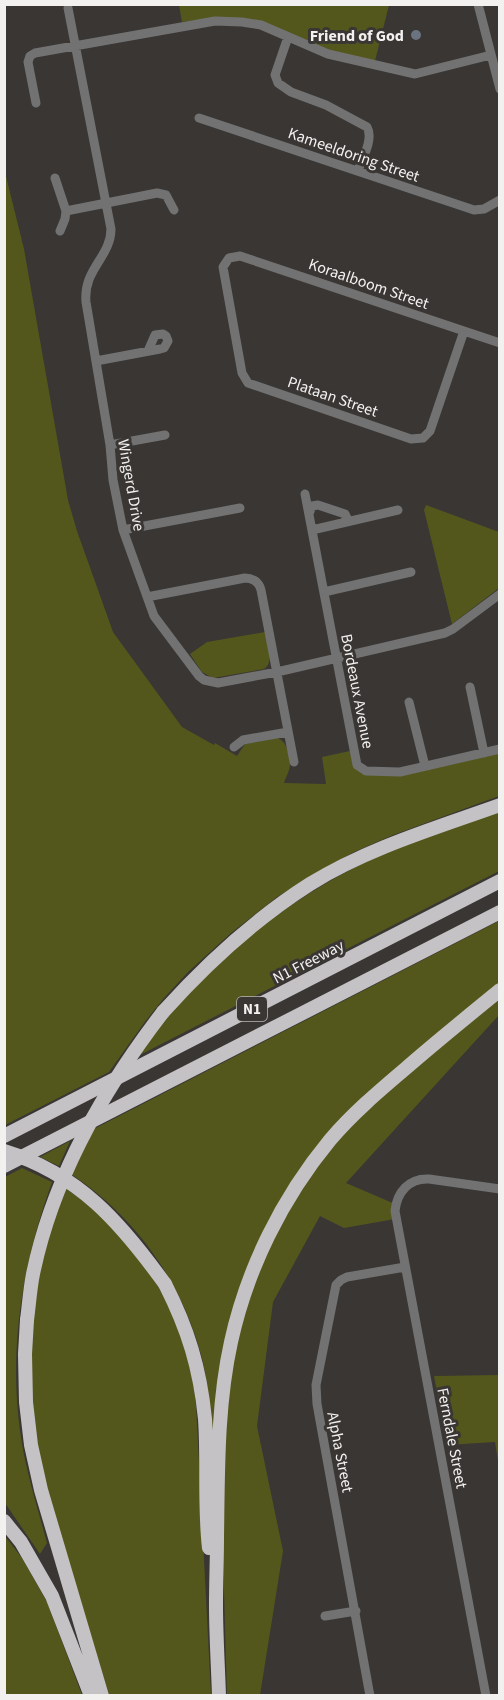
<svg xmlns="http://www.w3.org/2000/svg" width="504" height="1700" font-family="'Source Sans 3',sans-serif">
<style>
.green{fill:#54571c}
.lines{fill:none;stroke-linecap:round;stroke-linejoin:round}
.minor{stroke:#727273;stroke-width:9}
.highway{stroke:#c4c2c5;stroke-width:14}
.highway-bridge{stroke:#c4c2c5;stroke-width:14}
.worship-dot{fill:#6b7280;stroke:#393634;stroke-width:2}
.labels{text-anchor:middle;stroke-width:6;stroke-linejoin:round;paint-order:stroke}
.shield{fill:#393634;stroke:#bbb9b8;stroke-width:1.5}
.shield-label{font-size:15px;font-weight:bold;fill:#f3f1f0}
.poi-label{font-size:16px;font-weight:bold;fill:#f3f1f0;stroke:#393634;text-anchor:end}
.street-label{font-size:16px;fill:#f3f1f0;stroke:#393634}
</style>
<rect width="100%" height="100%" fill="#393634"/>
<path class="green" d="M 179,5 L 389,5 L 375,61 L 332,51 L 269,24 L 221,17 L 182,22 Z
M 4,168 L 24,249 L 68,500 L 77,531 L 113,632 L 182,727 L 214,745 L 215,743 L 237,756 L 245,744 L 278,738 C 287,742 290,755 290,764 C 290,770 286,777 284,783 L 326,784 L 322,757 L 350,751 C 352,763 354,771 366,775 L 500,753 L 499,796 L 393,835 L 354,852 L 321,870 L 277,897 L 231,933 L 188,972 L 164,998 L 144,1023 L 109,1072 L 5,1125 Z
M 426,505 L 499,532 L 499,588 L 452,624 L 424,510 Z
M 265,632 C 267,643 275,662 264,669 L 213,678 L 202,672 L 190,654 L 207,642 Z
M 499,811 L 499,871 L 136,1057 C 154,1032 174,1005 197,983 C 255,925 324,878 401,846 C 433,833 467,822 499,811 Z
M 499,921 L 499,985 L 361,1102 L 251,1262 L 216,1435 L 211,1435 C 210,1409 208,1383 202,1358 C 182,1282 136,1217 71,1174 L 92,1130 Z
M 499,998 L 499,1015 L 346,1183 L 395,1204 L 395,1219 L 344,1228 L 320,1216 L 273,1302 L 257,1426 L 283,1551 L 260,1695 L 227,1696 L 222,1519 L 226,1423 L 231,1369 L 243,1317 L 264,1257 L 276,1232 L 309,1178 L 341,1135 L 375,1101 Z
M 70,1141 L 59,1166 L 40,1157 Z
M 22,1168 L 52,1182 C 19,1273 5,1369 26,1464 C 32,1491 40,1517 47,1543 L 40,1554 L 5,1503 L 5,1177 Z
M 65,1188 C 140,1239 187,1315 196,1405 L 211,1695 L 109,1695 L 44,1482 L 31,1413 L 31,1320 L 43,1253 Z
M 499,1375 L 500,1375 L 499,1467 L 495,1442 L 447,1445 L 434,1376 Z
M 4,1535 L 22,1558 L 47,1602 L 82,1695 L 5,1695 Z"/>
<g class="lines">
<path class="minor" d="M 478,4 L 500,89
M 68,8 L 111,229 C 111,257 83,269 86,302 L 110,445 L 113,480 L 123,530 L 154,616 L 199,676 L 204,680 L 218,683 L 277,672 L 445,633 L 453,629 L 500,594
M 288,37 L 275,75 L 278,83 L 291,92 L 326,105 L 367,127 C 374,139 362,159 358,171
M 36,103 L 28,62 L 30,56 L 35,53 L 215,21 L 242,22 L 261,25 L 328,54 L 415,74 L 491,55
M 199,118 L 474,210 L 484,209 L 500,200
M 55,178 L 66,211 L 157,193 L 166,195 L 174,210
M 60,231 L 65,219 L 66,211
M 464,331 L 430,431 L 423,438 L 411,439 L 248,383 L 242,373 L 223,267 L 229,258 L 240,256 L 464,331 L 500,343
M 96,361 L 160,349 L 164,348 L 168,341 L 166,336 L 163,334 L 155,335 L 148,351
M 110,445 L 165,435
M 305,494 L 357,765 L 366,771 L 400,772 L 500,749
M 309,514 L 312,506 L 318,505 L 345,514 L 347,518 L 343,523
M 123,530 L 240,508
M 312,530 L 398,510
M 324,592 L 411,572
M 147,597 L 245,578 C 253,578 259,582 261,590 L 294,762
M 470,687 L 484,753
M 409,702 L 425,766
M 234,747 L 243,740 L 288,732
M 325,1616 L 356,1611
M 370,1696 L 317,1404 L 316,1385 L 336,1285 L 341,1280 L 347,1277 L 405,1267
M 486,1696 L 395,1211 C 397,1192 409,1178 429,1179 L 500,1189"/>
<path class="highway" d="M 163,1012 C 206,964 255,919 310,884 C 368,848 436,828 500,805
M 4,1136 L 500,881
M 4,1166 L 500,912
M 165,1284 C 188,1329 200,1368 205,1419 C 208,1462 204,1505 209,1548
M 27,1320 L 25,1354 L 26,1402 L 31,1445 L 41,1490 L 102,1696
M 4,1521 L 21,1542 L 52,1596 L 91,1696
M 219,1696 C 218,1665 216,1635 216,1605 C 216,1582 217,1559 217,1537 C 218,1473 217,1405 231,1342 C 247,1269 282,1198 330,1140 C 352,1114 379,1091 405,1069 C 436,1042 468,1016 500,990"/>
<path class="highway-bridge" d="M 4,1151 C 79,1174 121,1223 165,1284
M 27,1320 C 29,1305 30,1289 33,1274 C 53,1177 103,1090 163,1012"/>
</g>
<circle class="worship-dot" cx="416" cy="35" r="6"/>
<g class="labels">
<rect class="shield" x="237" y="997" width="30" height="24" rx="4.5"/>
<g class="shield-label">
<text x="252" y="1014">N1</text>
</g>
<g class="poi-label">
<text x="404" y="41">Friend of God</text>
</g>
<g class="street-label">
<text transform="translate(354 154) rotate(19)" y="6">Kameeldoring Street</text>
<text transform="translate(369 283) rotate(19)" y="6">Koraalboom Street</text>
<text transform="translate(333 396) rotate(19)" y="6">Plataan Street</text>
<text transform="translate(132 485) rotate(80)" y="6">Wingerd Drive</text>
<text transform="translate(358 691) rotate(79)" y="6">Bordeaux Avenue</text>
<text transform="translate(308 961) rotate(-27)" y="6">N1 Freeway</text>
<text transform="translate(453 1438) rotate(79)" y="6">Ferndale Street</text>
<text transform="translate(341 1452) rotate(79)" y="6">Alpha Street</text>
</g>
</g>
<rect width="504" height="1700" fill="none" stroke="#f3f1f0" stroke-width="12"/>
</svg>
